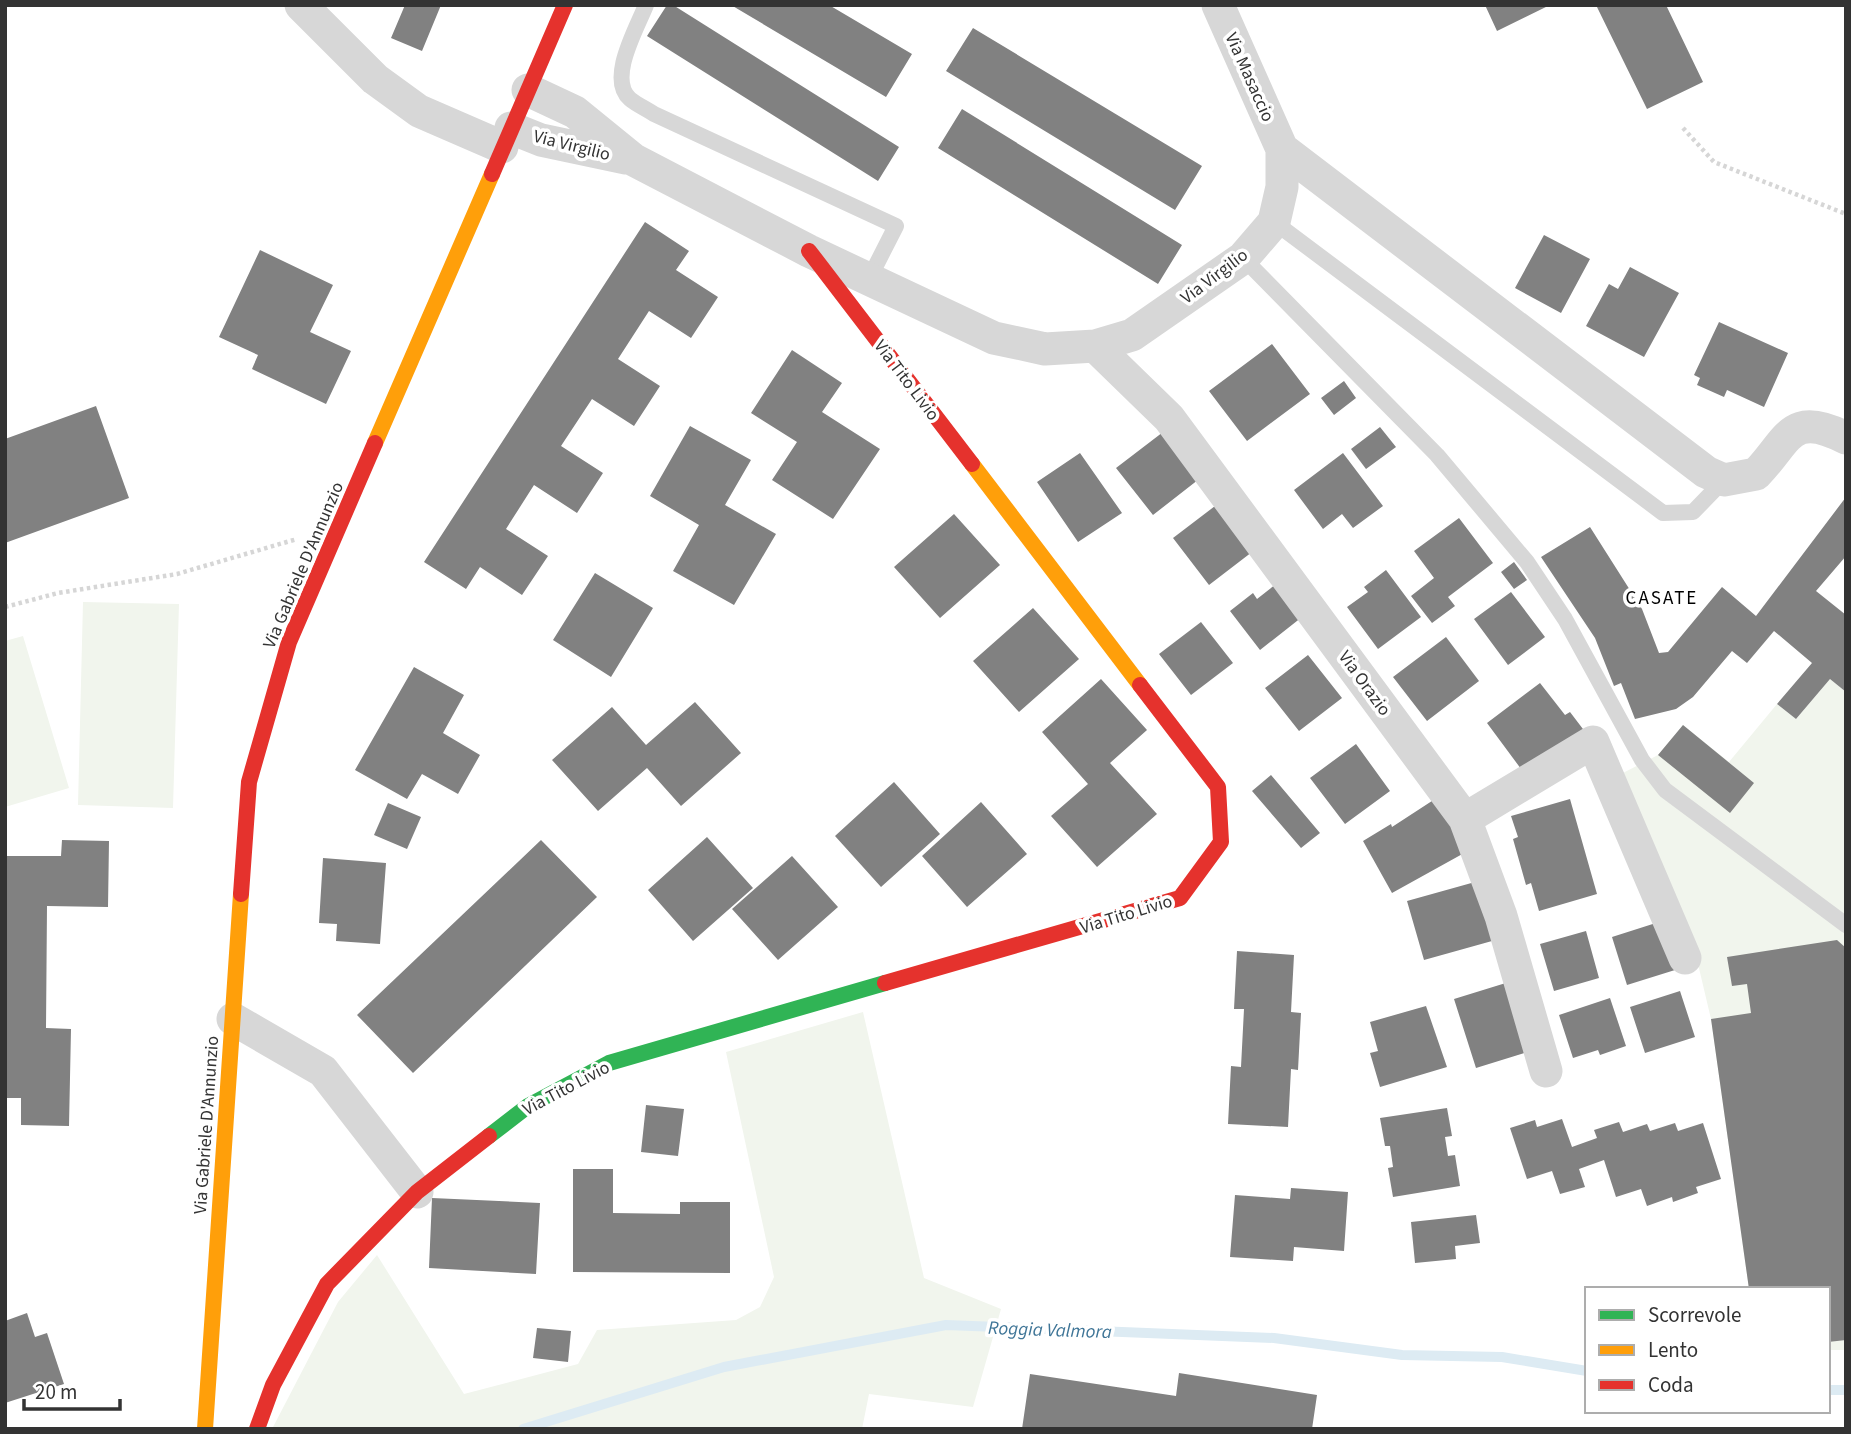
<svg xmlns="http://www.w3.org/2000/svg" width="1851" height="1434" font-family="'Source Sans 3',sans-serif">
<style>
.green{fill:#f1f5ed}
.lines{fill:none;stroke-linecap:round;stroke-linejoin:round}
.stream{stroke:#ddebf3;stroke-width:10}
.building{fill:#818181}
.path{stroke:#d6d6d6;stroke-width:4.5;stroke-dasharray:3.5 3.5;stroke-linecap:butt}
.lane{stroke:#d7d7d7;stroke-width:16}
.street{stroke:#d7d7d7;stroke-width:33}
.fast{stroke:#30b455;stroke-width:16}
.slow{stroke:#ff9f0a;stroke-width:16}
.jam{stroke:#e5322d;stroke-width:16}
.labels{text-anchor:middle;stroke-width:7;stroke-linejoin:round;paint-order:stroke}
.street-label{font-size:18px;fill:#333;stroke:#fff}
.neighbourhood-label{font-size:19px;letter-spacing:2px;fill:#000;stroke:#fff}
.water-label{font-size:19px;font-style:italic;fill:#3f7597;stroke:#fff}
</style>
<rect width="100%" height="100%" fill="#fff"/>
<path class="green" d="M 83,602 L 179,604 L 173,808 L 78,805 Z
M 23,636 L 69,788 L 5,807 L 5,641 Z
M 1830,679 L 1846,692 L 1846,1350 L 1828,1350 L 1828,1289 L 1749,1289 L 1711,1019 L 1694,947 L 1619,775 L 1658,755 L 1683,725 L 1729,762 L 1777,704 L 1796,719 Z
M 863,1012 L 924,1278 L 1001,1309 L 973,1407 L 869,1394 L 862,1429 L 272,1429 L 338,1302 L 377,1255 L 464,1394 L 578,1364 L 597,1330 L 736,1320 L 760,1307 L 774,1277 L 726,1052 Z"/>
<g class="lines">
<path class="stream" d="M 1828,1390 L 1846,1390
M 523,1429 L 724,1367 L 946,1325 L 1274,1338 L 1402,1355 L 1502,1357 L 1587,1371"/>
</g>
<path class="building" d="M 405,5 L 441,5 L 422,51 L 391,38 Z
M 667,5 L 673,5 L 899,147 L 878,181 L 647,36 Z
M 731,5 L 829,5 L 912,54 L 886,97 Z
M 1485,5 L 1550,5 L 1497,31 Z
M 1596,5 L 1666,5 L 1703,82 L 1647,109 Z
M 973,28 L 1202,166 L 1175,210 L 946,71 Z
M 962,109 L 1182,245 L 1158,284 L 938,148 Z
M 645,222 L 689,251 L 676,270 L 718,297 L 691,338 L 649,311 L 618,359 L 660,386 L 634,426 L 592,399 L 561,446 L 603,473 L 577,513 L 534,485 L 506,529 L 548,556 L 522,595 L 480,567 L 466,589 L 424,562 Z
M 1544,235 L 1590,259 L 1561,313 L 1515,288 Z
M 260,250 L 333,285 L 310,332 L 351,351 L 326,404 L 252,369 L 258,355 L 219,337 Z
M 1630,267 L 1679,293 L 1644,357 L 1586,326 L 1609,284 L 1618,289 Z
M 1719,322 L 1788,353 L 1764,407 L 1727,390 L 1724,397 L 1697,385 L 1700,378 L 1694,375 Z
M 1272,344 L 1310,394 L 1247,441 L 1209,391 Z
M 792,350 L 842,383 L 822,412 L 880,449 L 833,519 L 772,480 L 797,442 L 751,413 Z
M 1344,381 L 1356,398 L 1334,415 L 1321,398 Z
M 96,406 L 129,498 L 5,543 L 5,439 Z
M 690,426 L 751,460 L 725,505 L 776,534 L 734,605 L 673,571 L 699,525 L 650,496 Z
M 1380,427 L 1396,447 L 1366,469 L 1351,449 Z
M 1167,429 L 1203,476 L 1153,515 L 1116,468 Z
M 1080,453 L 1122,513 L 1078,542 L 1037,482 Z
M 1343,453 L 1383,506 L 1353,528 L 1342,514 L 1323,529 L 1294,490 Z
M 1846,497 L 1846,556 L 1816,591 L 1846,615 L 1846,692 L 1830,679 L 1796,719 L 1777,704 L 1812,663 L 1774,631 L 1747,663 L 1732,651 L 1693,697 L 1676,709 L 1635,719 L 1621,683 L 1614,686 L 1595,638 L 1541,557 L 1590,527 L 1642,609 L 1659,653 L 1668,652 L 1722,587 L 1756,616 Z
M 1215,506 L 1252,552 L 1209,585 L 1173,538 Z
M 954,514 L 1000,565 L 940,618 L 894,567 Z
M 1459,518 L 1493,563 L 1448,597 L 1455,606 L 1432,623 L 1411,596 L 1434,578 L 1414,551 Z
M 1514,562 L 1527,580 L 1514,589 L 1501,572 Z
M 1386,570 L 1421,617 L 1378,649 L 1347,607 L 1368,592 L 1364,587 Z
M 595,573 L 653,608 L 611,677 L 553,640 Z
M 1276,584 L 1302,617 L 1260,650 L 1230,611 L 1253,593 L 1257,599 Z
M 1511,592 L 1545,637 L 1508,665 L 1474,619 Z
M 1033,608 L 1079,659 L 1019,712 L 973,661 Z
M 1201,622 L 1233,663 L 1191,695 L 1159,654 Z
M 1446,637 L 1479,681 L 1427,721 L 1393,677 Z
M 1308,655 L 1342,698 L 1299,731 L 1265,688 Z
M 414,667 L 464,695 L 443,733 L 480,755 L 458,794 L 422,774 L 407,799 L 355,770 Z
M 1101,679 L 1147,730 L 1110,763 L 1157,814 L 1097,867 L 1051,816 L 1088,784 L 1042,732 Z
M 1540,683 L 1565,715 L 1570,712 L 1586,733 L 1527,777 L 1487,723 Z
M 695,702 L 741,753 L 681,806 L 647,768 L 598,811 L 552,760 L 612,707 L 646,745 Z
M 1683,725 L 1754,783 L 1730,813 L 1658,755 Z
M 1356,744 L 1390,791 L 1345,824 L 1310,778 Z
M 1271,775 L 1320,833 L 1301,848 L 1252,791 Z
M 894,782 L 940,834 L 881,887 L 835,836 Z
M 1435,799 L 1466,852 L 1392,893 L 1363,841 L 1391,824 L 1392,827 Z
M 1570,799 L 1597,894 L 1539,911 L 1531,883 L 1526,885 L 1513,839 L 1518,837 L 1511,816 Z
M 981,802 L 1027,854 L 967,907 L 922,856 Z
M 388,803 L 421,817 L 407,849 L 374,835 Z
M 707,837 L 753,888 L 693,941 L 648,890 Z
M 62,840 L 109,841 L 108,907 L 47,906 L 46,1028 L 71,1029 L 69,1126 L 21,1125 L 21,1098 L 5,1098 L 5,856 L 61,856 Z
M 541,840 L 597,897 L 413,1073 L 357,1015 Z
M 792,856 L 838,907 L 778,960 L 732,909 Z
M 323,858 L 386,863 L 380,944 L 336,941 L 337,924 L 319,923 Z
M 1475,882 L 1492,941 L 1424,960 L 1407,901 Z
M 1659,922 L 1675,970 L 1627,985 L 1612,937 Z
M 1586,931 L 1599,978 L 1554,991 L 1540,944 Z
M 1837,940 L 1846,948 L 1846,1340 L 1828,1342 L 1828,1289 L 1749,1289 L 1711,1019 L 1751,1013 L 1747,984 L 1732,986 L 1727,957 Z
M 1237,951 L 1294,955 L 1291,1012 L 1301,1013 L 1298,1070 L 1291,1069 L 1288,1127 L 1228,1124 L 1231,1066 L 1241,1067 L 1244,1009 L 1234,1009 Z
M 1509,982 L 1531,1051 L 1476,1068 L 1454,999 Z
M 1680,991 L 1695,1037 L 1645,1053 L 1630,1007 Z
M 1610,998 L 1626,1046 L 1600,1055 L 1598,1050 L 1573,1058 L 1559,1015 Z
M 1426,1006 L 1447,1067 L 1380,1087 L 1370,1053 L 1378,1051 L 1370,1022 Z
M 646,1105 L 684,1109 L 678,1156 L 641,1152 Z
M 1447,1108 L 1452,1136 L 1445,1137 L 1448,1156 L 1455,1155 L 1460,1186 L 1393,1197 L 1388,1168 L 1393,1167 L 1390,1146 L 1385,1146 L 1380,1118 Z
M 1562,1119 L 1572,1147 L 1597,1138 L 1594,1130 L 1619,1122 L 1623,1132 L 1647,1124 L 1650,1131 L 1675,1123 L 1678,1131 L 1703,1123 L 1721,1179 L 1696,1187 L 1698,1193 L 1673,1202 L 1672,1197 L 1647,1206 L 1641,1189 L 1616,1197 L 1604,1160 L 1579,1169 L 1585,1187 L 1560,1194 L 1552,1171 L 1527,1179 L 1510,1128 L 1535,1120 L 1537,1127 Z
M 573,1169 L 613,1169 L 613,1213 L 680,1214 L 680,1202 L 730,1202 L 730,1273 L 573,1272 Z
M 1291,1188 L 1348,1192 L 1344,1251 L 1294,1247 L 1293,1261 L 1230,1257 L 1235,1195 L 1290,1199 Z
M 432,1198 L 540,1203 L 536,1274 L 429,1268 Z
M 1476,1215 L 1480,1243 L 1455,1246 L 1456,1259 L 1415,1263 L 1411,1222 Z
M 27,1313 L 35,1337 L 47,1333 L 64,1384 L 5,1403 L 5,1321 Z
M 537,1328 L 571,1331 L 568,1362 L 533,1358 Z
M 1179,1373 L 1317,1395 L 1312,1429 L 1022,1429 L 1030,1374 L 1176,1396 Z"/>
<g class="lines">
<path class="path" d="M 1683,128 L 1714,162 L 1846,214
M 5,607 L 58,593 L 177,574 L 297,539"/>
<path class="lane" d="M 646,5 C 637,28 607,79 630,99 C 637,105 647,109 654,114 L 896,226 L 869,279
M 1274,222 L 1663,513 L 1693,512 L 1724,480
M 1243,258 L 1437,455 L 1527,562 L 1565,619 L 1642,760 L 1665,790 L 1846,925"/>
<path class="street" d="M 301,5 L 375,79 L 419,111 L 502,147
M 1218,5 L 1282,149
M 528,90 L 575,112 L 634,160 L 809,251 L 994,338 L 1045,349 L 1095,346 L 1132,335 L 1243,258 L 1274,222 L 1282,187 L 1282,149 L 1706,472 L 1724,480 L 1756,474 C 1789,441 1789,409 1846,438
M 511,128 L 541,140 L 626,158
M 1095,346 L 1169,418 L 1465,819 L 1501,916 L 1546,1071
M 1465,819 L 1593,742 L 1685,958
M 233,1019 L 323,1071 L 417,1192"/>
<path class="fast" d="M 489,1136 L 528,1106 L 609,1063 L 885,983"/>
<path class="slow" d="M 375,443 L 492,174
M 972,464 L 1140,685
M 205,1429 L 241,894"/>
<path class="jam" d="M 492,174 L 565,5
M 809,251 L 972,464
M 241,894 L 249,782 L 289,642 L 375,443
M 885,983 L 1180,898 L 1221,842 L 1218,787 L 1140,685
M 257,1429 L 273,1385 L 327,1284 L 417,1192 L 489,1136"/>
</g>
<g class="labels">
<g class="street-label">
<text transform="translate(1250 77) rotate(66)" y="6">Via Masaccio</text>
<text transform="translate(572 145) rotate(14)" y="6">Via Virgilio</text>
<text transform="translate(1214 276) rotate(-37)" y="6">Via Virgilio</text>
<text transform="translate(907 380) rotate(53)" y="6">Via Tito Livio</text>
<text transform="translate(303 565) rotate(-67)" y="6">Via Gabriele D'Annunzio</text>
<text transform="translate(1365 683) rotate(54)" y="6">Via Orazio</text>
<text transform="translate(1126 914) rotate(-17)" y="6">Via Tito Livio</text>
<text transform="translate(566 1088) rotate(-28)" y="6">Via Tito Livio</text>
<text transform="translate(206 1125) rotate(-86)" y="6">Via Gabriele D'Annunzio</text>
</g>
<g class="neighbourhood-label">
<text x="1662" y="604">CASATE</text>
</g>
<g class="water-label">
<text transform="translate(1050 1329) rotate(2)" y="7">Roggia Valmora</text>
</g>
</g>
<rect width="1851" height="1434" fill="none" stroke="#333333" stroke-width="14"/>
<rect x="1585" y="1287" width="245" height="126" fill="#ffffff" stroke="#adadad" stroke-width="2"/>
<rect x="1599" y="1310" width="35" height="10" fill="#30b455" stroke="#adadad" stroke-width="2"/>
<text x="1648" y="1322" font-size="21" fill="#333333">Scorrevole</text>
<rect x="1599" y="1345" width="35" height="10" fill="#ff9f0a" stroke="#adadad" stroke-width="2"/>
<text x="1648" y="1357" font-size="21" fill="#333333">Lento</text>
<rect x="1599" y="1380" width="35" height="10" fill="#e5322d" stroke="#adadad" stroke-width="2"/>
<text x="1648" y="1392" font-size="21" fill="#333333">Coda</text>
<path d="M24 1399v10h96v-10" fill="none" stroke="#333333" stroke-width="3.5"/>
<text x="35" y="1399" font-size="21" fill="#333333" stroke="#ffffff" stroke-width="5" paint-order="stroke">20 m</text>
</svg>
